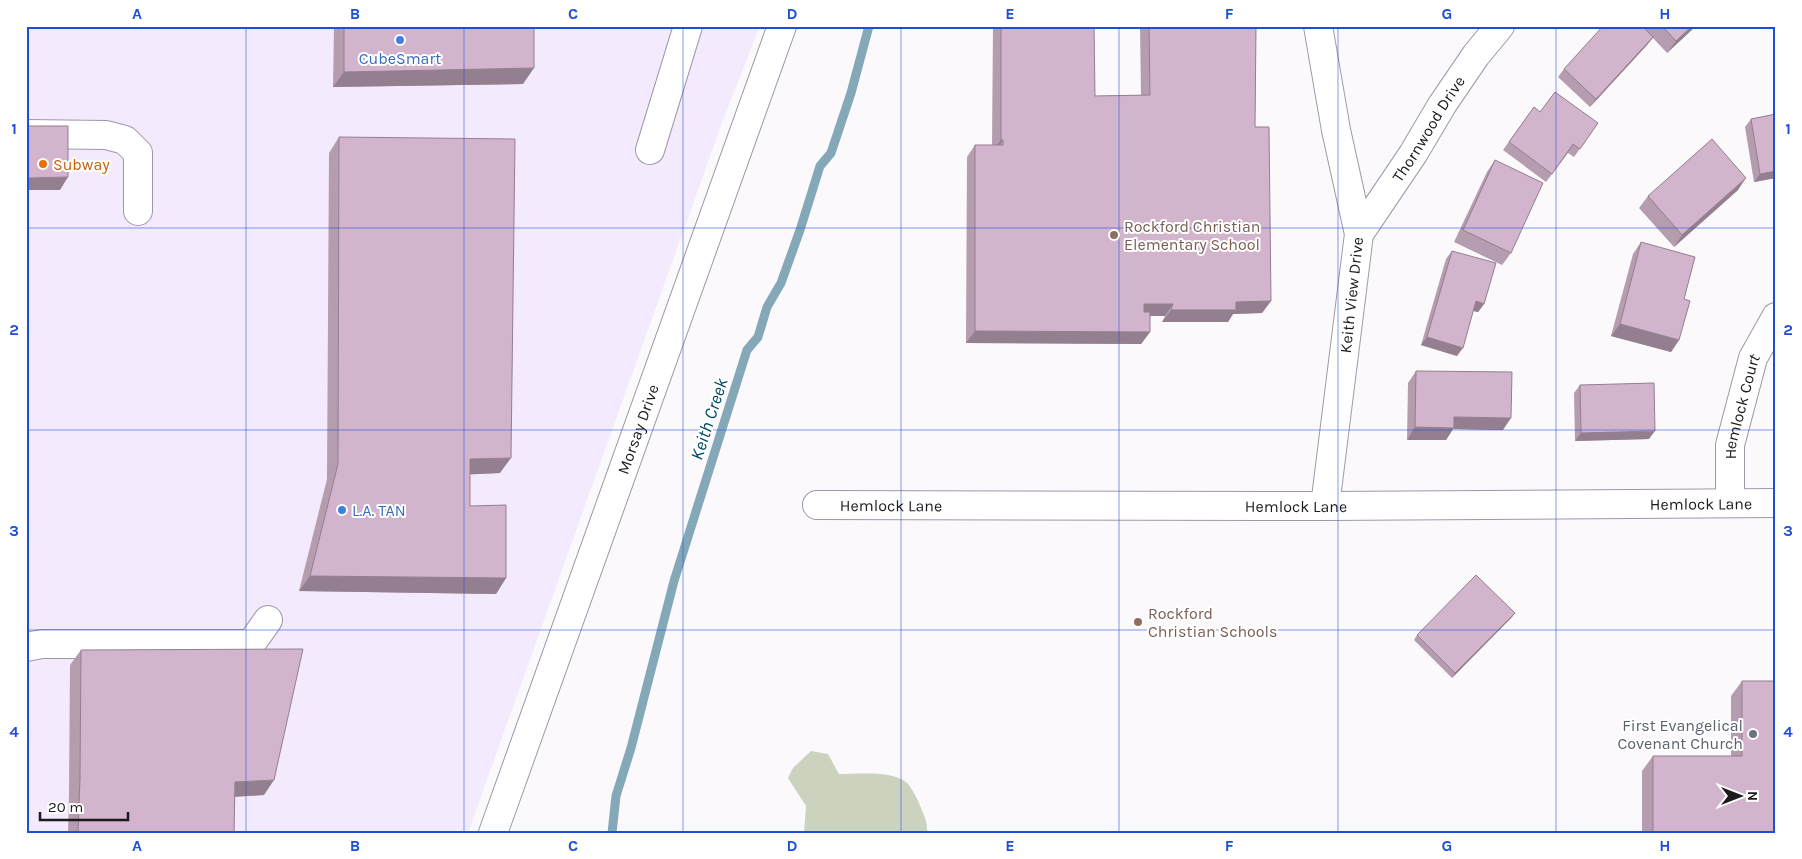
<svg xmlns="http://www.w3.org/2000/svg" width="1802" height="859" font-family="Karla,sans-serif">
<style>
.built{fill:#f4eafd}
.green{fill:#cbd3be}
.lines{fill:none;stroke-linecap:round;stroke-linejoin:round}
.stream{stroke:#84a8b8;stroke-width:9}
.minor-casing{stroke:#9f97a7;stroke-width:30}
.minor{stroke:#fff;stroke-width:28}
.wall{fill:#b59caf}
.shaded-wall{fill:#937f8f}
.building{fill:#d2b5cc;stroke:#937f8f}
.grid{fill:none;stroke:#1d4ed8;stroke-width:1;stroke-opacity:0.55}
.shop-dot{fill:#3f7fe0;stroke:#fff;stroke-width:2}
.food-dot{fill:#e8710a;stroke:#fff;stroke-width:2}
.education-dot{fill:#8d6e63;stroke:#fff;stroke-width:2}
.worship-dot{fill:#6b7280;stroke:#fff;stroke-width:2}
.labels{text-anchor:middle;stroke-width:4;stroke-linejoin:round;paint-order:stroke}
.shop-label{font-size:16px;fill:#366cbe;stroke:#fff}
.street-label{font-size:16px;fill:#1c191f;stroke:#fff}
.food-label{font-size:16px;fill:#c56008;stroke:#fff;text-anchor:start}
.education-label{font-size:16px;fill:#785e54;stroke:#fff;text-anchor:start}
.worship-label{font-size:16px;fill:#5b616d;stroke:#fff;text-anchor:end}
.water-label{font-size:18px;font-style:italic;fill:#004b63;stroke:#fff}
.neatline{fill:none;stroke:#1d4ed8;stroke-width:2}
.grid-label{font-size:16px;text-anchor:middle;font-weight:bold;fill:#1d4ed8}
</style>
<rect width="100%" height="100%" fill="#fbf9fc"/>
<path class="built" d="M 26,26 L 760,26 L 723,120 L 468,833 L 26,833 Z"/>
<path class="green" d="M 811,751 L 828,754 L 839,774 C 857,774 894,770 907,783 C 912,788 916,797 919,803 C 923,813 928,822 927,833 L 804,833 L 806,806 L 788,778 L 793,768 Z"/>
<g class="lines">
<path class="stream" d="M 612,833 L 616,796 L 631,748 L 674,581 L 747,350 L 758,337 L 767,307 L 781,283 L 800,230 L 820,166 L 831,153 L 851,93 L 869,26"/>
<defs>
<g id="minor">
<path d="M 1318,26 L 1336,130 L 1359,234 L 1325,506"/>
<path d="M 26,134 L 106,135 L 125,140 L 138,153 L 138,211"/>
<path d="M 650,150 L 688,26"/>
<path id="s1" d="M 1359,234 L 1413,154 L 1442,105 L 1476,55 L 1500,26"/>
<path id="s2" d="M 1730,503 L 1730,445 L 1753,358 L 1776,317"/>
<path id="s3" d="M 817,505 L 1325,506 L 1776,503"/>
<path d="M 26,647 L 42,644 L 251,644 L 268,620"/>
<path id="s4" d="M 493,833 L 782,26"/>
</g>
</defs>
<use href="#minor" class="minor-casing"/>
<use href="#minor" class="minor"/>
</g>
<path class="wall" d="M 334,26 L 534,26 L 523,84 L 333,87 Z
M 993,26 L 1094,26 L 1095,96 L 1141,95 L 1140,26 L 1256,26 L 1255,127 L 1271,301 L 1262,313 L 1233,314 L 1228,322 L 1162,322 L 1165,316 L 1150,316 L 1150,332 L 1141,344 L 966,343 L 967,157 L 975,145 L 992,145 Z
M 1642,26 L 1696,26 L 1667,53 L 1653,38 L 1647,45 L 1590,107 L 1558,77 L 1564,69 Z
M 1534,107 L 1540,112 L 1598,123 L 1574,157 L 1568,153 L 1546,182 L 1503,150 Z
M 1776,114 L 1776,178 L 1754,182 L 1745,127 L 1751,119 Z
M 339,137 L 500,473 L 470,474 L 470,506 L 506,578 L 496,594 L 299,591 L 327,479 L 329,153 Z
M 1495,160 L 1511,253 L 1502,265 L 1454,242 L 1487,172 Z
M 1738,190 L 1674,247 L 1639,208 L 1648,196 Z
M 1641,242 L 1684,299 L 1679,340 L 1671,352 L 1611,336 L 1633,254 Z
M 1452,251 L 1484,304 L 1478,312 L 1473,311 L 1457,356 L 1421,345 L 1446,259 Z
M 1416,371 L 1503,430 L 1453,429 L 1446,440 L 1407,440 L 1408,383 Z
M 1580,385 L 1649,439 L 1575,441 L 1574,393 Z
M 1515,613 L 1512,617 L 1452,678 L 1414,640 L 1417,635 Z
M 81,650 L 264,795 L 235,797 L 234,833 L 68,833 L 69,793 L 70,665 Z
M 1742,681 L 1776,833 L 1642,833 L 1642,771 L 1653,756 L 1731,756 L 1731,696 Z"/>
<path class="shaded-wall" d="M 1692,26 L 1696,26 L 1667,53 L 1676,41 Z
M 1653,37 L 1647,45 L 1590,107 L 1596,99 Z
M 534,68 L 523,84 L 333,87 L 344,72 Z
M 1001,140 L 1003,140 L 995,152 L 992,152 Z
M 1776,171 L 1776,178 L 1754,182 L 1760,174 Z
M 68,177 L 60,190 L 26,190 L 26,178 Z
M 1746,178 L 1738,190 L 1674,247 L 1682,235 Z
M 1271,301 L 1262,313 L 1233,314 L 1228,322 L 1162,322 L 1171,310 L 1236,302 Z
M 1476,301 L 1484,304 L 1478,312 L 1470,310 Z
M 1144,304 L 1173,304 L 1165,316 L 1135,316 Z
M 1620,324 L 1679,340 L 1671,352 L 1611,336 Z
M 975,331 L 1150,332 L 1141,344 L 966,343 Z
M 1427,337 L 1463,348 L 1457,356 L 1421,345 Z
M 1454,417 L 1511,418 L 1503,430 L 1453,429 L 1446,440 L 1407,440 L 1415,427 Z
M 1655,431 L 1649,439 L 1575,441 L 1581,433 Z
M 511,458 L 500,473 L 459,475 L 470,459 Z
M 310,576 L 506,578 L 496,594 L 299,591 Z
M 1515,613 L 1512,617 L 1452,678 L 1455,673 Z
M 274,780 L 264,795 L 224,797 L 235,782 Z"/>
<path class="building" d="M 344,26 L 534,26 L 534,68 L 344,72 Z
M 1001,26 L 1094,26 L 1095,96 L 1150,95 L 1149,26 L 1256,26 L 1255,127 L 1269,127 L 1271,301 L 1236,302 L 1236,310 L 1171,310 L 1173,304 L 1144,304 L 1144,312 L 1150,312 L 1150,332 L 975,331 L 975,145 L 1003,145 L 1003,140 L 1001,140 Z
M 1603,26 L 1642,26 L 1653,37 L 1596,99 L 1564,69 Z
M 1662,26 L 1692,26 L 1676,41 Z
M 1555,92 L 1598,123 L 1580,149 L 1573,144 L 1552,174 L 1509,142 L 1534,107 L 1540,112 Z
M 1776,114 L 1776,171 L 1760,174 L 1751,119 Z
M 26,126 L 68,126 L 68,177 L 26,178 Z
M 339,137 L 515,139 L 511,458 L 470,459 L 470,506 L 506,505 L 506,578 L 310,576 L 338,464 Z
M 1712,139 L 1746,178 L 1682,235 L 1648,196 Z
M 1495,160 L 1543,183 L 1511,253 L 1463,230 Z
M 1641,242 L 1695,257 L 1684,299 L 1690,301 L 1679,340 L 1620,324 Z
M 1452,251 L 1496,263 L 1484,304 L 1476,301 L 1463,348 L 1427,337 Z
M 1416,371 L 1512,372 L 1511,418 L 1454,417 L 1454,428 L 1415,427 Z
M 1654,383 L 1655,431 L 1581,433 L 1580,385 Z
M 1476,575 L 1515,613 L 1455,673 L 1417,635 Z
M 303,649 L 274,780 L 235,782 L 234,833 L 78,833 L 80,778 L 81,650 Z
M 1742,681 L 1776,681 L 1776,833 L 1653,833 L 1653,756 L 1742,756 Z"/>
<path class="grid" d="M 246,26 L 246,833M 464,26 L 464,833M 683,26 L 683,833M 901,26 L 901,833M 1119,26 L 1119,833M 1338,26 L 1338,833M 1556,26 L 1556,833M 26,228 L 1776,228M 26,430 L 1776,430M 26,630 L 1776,630"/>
<g class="shop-dot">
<circle cx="400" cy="40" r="5"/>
<circle cx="342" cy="510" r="5"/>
</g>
<circle class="food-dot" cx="43" cy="164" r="5"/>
<g class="education-dot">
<circle cx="1114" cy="235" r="5"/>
<circle cx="1138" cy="622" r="5"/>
</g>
<circle class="worship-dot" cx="1753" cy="734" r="5"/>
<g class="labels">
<g class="shop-label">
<text x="400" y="64">CubeSmart</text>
<text x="352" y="516" text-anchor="start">L.A. TAN</text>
</g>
<g class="street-label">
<text dy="6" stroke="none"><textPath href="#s1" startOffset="126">Thornwood Drive</textPath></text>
<text transform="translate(1351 295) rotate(-84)" y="6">Keith View Drive</text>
<text dy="6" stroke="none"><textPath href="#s2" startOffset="98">Hemlock Court</textPath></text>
<text dy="6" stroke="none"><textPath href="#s4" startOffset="429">Morsay Drive</textPath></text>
<text dy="6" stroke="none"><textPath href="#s3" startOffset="884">Hemlock Lane</textPath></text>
<text dy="6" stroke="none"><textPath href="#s3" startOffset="74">Hemlock Lane</textPath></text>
<text dy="6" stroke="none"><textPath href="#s3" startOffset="479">Hemlock Lane</textPath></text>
</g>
<g class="food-label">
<text x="53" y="170">Subway</text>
</g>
<g class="education-label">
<text x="1124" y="232">Rockford Christian<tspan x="1124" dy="18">Elementary School</tspan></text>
<text x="1148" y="619">Rockford<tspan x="1148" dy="18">Christian Schools</tspan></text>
</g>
<g class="worship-label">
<text x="1743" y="731">First Evangelical<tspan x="1743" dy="18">Covenant Church</tspan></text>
</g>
<g class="water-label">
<text transform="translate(709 419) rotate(-72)" y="6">Keith Creek</text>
</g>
</g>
<rect width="1802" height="859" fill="none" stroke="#ffffff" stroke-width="55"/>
<g transform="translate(1740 796) rotate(90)" stroke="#ffffff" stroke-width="4" paint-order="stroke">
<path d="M0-4L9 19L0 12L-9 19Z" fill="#1c191f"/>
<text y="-8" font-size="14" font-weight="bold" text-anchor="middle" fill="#1c191f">N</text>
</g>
<path d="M40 812v8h88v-8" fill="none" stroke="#1c191f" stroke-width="2.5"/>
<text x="48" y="812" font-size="15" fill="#1c191f" stroke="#ffffff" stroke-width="4" paint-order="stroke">20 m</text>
<rect x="28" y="28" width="1746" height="804" class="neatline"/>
<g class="grid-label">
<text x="137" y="19">A</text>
<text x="355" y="19">B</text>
<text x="573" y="19">C</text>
<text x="792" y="19">D</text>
<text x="1010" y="19">E</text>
<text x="1229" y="19">F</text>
<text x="1447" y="19">G</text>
<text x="1665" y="19">H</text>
<text x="14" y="134">1</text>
<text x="1788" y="134">1</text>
<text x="14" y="335">2</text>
<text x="1788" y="335">2</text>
<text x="14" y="536">3</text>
<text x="1788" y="536">3</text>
<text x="14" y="737">4</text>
<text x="1788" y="737">4</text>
<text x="137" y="851">A</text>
<text x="355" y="851">B</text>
<text x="573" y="851">C</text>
<text x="792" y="851">D</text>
<text x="1010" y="851">E</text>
<text x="1229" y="851">F</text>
<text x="1447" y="851">G</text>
<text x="1665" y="851">H</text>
</g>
</svg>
